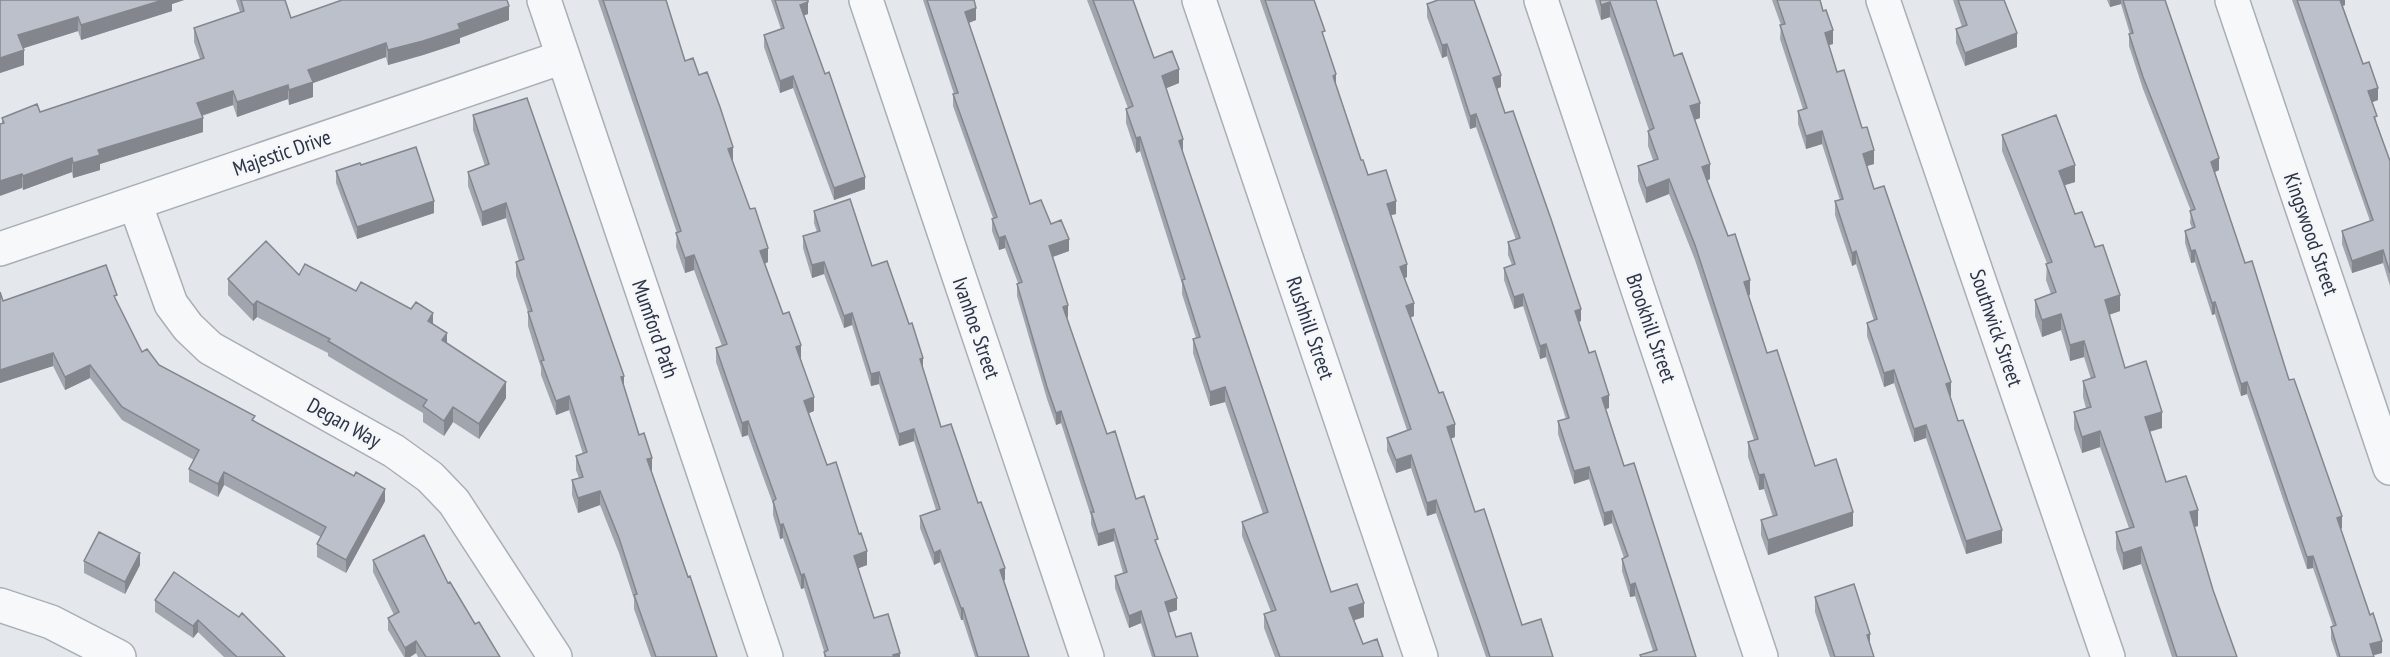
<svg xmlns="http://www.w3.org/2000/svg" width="2390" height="657" font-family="'PT Sans Narrow',sans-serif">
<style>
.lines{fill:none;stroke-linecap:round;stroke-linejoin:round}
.minor-casing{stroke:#a9aeb7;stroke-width:36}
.minor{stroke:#f7f8fa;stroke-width:33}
.wall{fill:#a1a5ae}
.shaded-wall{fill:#83868d}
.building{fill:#bbc0ca;stroke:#83868d;stroke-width:1.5}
.labels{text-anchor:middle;stroke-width:4.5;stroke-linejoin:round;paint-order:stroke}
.street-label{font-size:21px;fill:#2b3445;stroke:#f4f6f9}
</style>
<rect width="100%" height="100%" fill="#e4e7ec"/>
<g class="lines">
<defs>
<path id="minor" d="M 544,0 L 766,657
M 866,0 L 1087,657
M 1199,0 L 1421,657
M 1541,0 L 1761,657
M 1883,0 L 2108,657
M 2232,0 L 2390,468
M 135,203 L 171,304 L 188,327 L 210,348 L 394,451 L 430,477 L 454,502 L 555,657
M 0,249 L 563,57
M 0,605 L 51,622 L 119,657"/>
</defs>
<use href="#minor" class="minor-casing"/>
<use href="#minor" class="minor"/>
</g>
<path class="wall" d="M 0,0 L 184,0 L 172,4 L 172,11 L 81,40 L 78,31 L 23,48 L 24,65 L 0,73 Z
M 236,0 L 285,0 L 291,18 L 509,20 L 460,38 L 460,43 L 423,55 L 388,65 L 386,57 L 313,83 L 313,97 L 289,105 L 288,99 L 237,117 L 233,105 L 202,116 L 203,132 L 100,164 L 100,170 L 73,178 L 72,172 L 23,190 L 2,123 L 2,118 L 40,112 L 200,59 L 194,42 L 194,28 L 240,12 Z
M 598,0 L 666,0 L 685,61 L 733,162 L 768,262 L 765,264 L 783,314 L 801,359 L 814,411 L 809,413 L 827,465 L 867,565 L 858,568 L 874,618 L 900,657 L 824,657 L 824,651 L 804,588 L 801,589 L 783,538 L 780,539 L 773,515 L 773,504 L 748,435 L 742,437 L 716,362 L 716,348 L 722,346 L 694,270 L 685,273 L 676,247 L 677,233 Z
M 771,0 L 808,0 L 808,14 L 804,15 L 865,189 L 834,200 L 793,88 L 780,93 L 764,47 L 764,35 L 781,29 Z
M 923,0 L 974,0 L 976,20 L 969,23 L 1030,204 L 1051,224 L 1069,251 L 1053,257 L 1068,317 L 1067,318 L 1107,434 L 1158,547 L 1177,610 L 1168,613 L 1176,637 L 1198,657 L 1152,657 L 1141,623 L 1129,628 L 1115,588 L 1115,576 L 1123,573 L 1114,541 L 1098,546 L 1091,524 L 1091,516 L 1061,423 L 1056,425 L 1047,399 L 1017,296 L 1017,284 L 1018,283 L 1005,248 L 999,250 L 992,231 L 992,219 L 993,218 L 953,106 L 953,94 L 954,94 Z
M 1087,0 L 1133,0 L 1154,58 L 1179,83 L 1166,88 L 1183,153 L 1331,592 L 1364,617 L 1354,620 L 1363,644 L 1383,657 L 1275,657 L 1264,628 L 1264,614 L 1271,612 L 1242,536 L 1242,522 L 1263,514 L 1225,402 L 1210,406 L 1193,353 L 1193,339 L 1196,338 L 1182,294 L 1182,284 L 1140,151 L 1136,153 L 1126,123 L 1126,109 L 1128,108 Z
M 1260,0 L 1314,0 L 1336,87 L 1361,160 L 1368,175 L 1396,214 L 1391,215 L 1407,277 L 1405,278 L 1414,316 L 1410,318 L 1455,437 L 1450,439 L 1475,512 L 1522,625 L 1553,657 L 1486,657 L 1436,513 L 1427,516 L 1411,468 L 1396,473 L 1387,451 L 1387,438 L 1407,430 Z
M 1436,0 L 1474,0 L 1501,87 L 1497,89 L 1505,113 L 1581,321 L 1579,322 L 1589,353 L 1609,408 L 1606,409 L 1624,466 L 1696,657 L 1640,657 L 1640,655 L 1653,651 L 1635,596 L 1630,597 L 1622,571 L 1622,559 L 1624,558 L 1612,523 L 1604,526 L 1589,479 L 1574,484 L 1558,434 L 1558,421 L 1566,419 L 1546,357 L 1540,359 L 1523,306 L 1514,309 L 1504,280 L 1504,268 L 1512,265 L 1508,255 L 1508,242 L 1516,240 L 1476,127 L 1470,129 L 1447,56 L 1442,58 L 1427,17 L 1427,4 L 1436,1 Z
M 1595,0 L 1656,0 L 1674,56 L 1700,118 L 1695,120 L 1710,179 L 1707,181 L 1750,295 L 1748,296 L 1767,353 L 1815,466 L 1853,526 L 1768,555 L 1761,535 L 1761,520 L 1773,517 L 1764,489 L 1759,490 L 1748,457 L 1748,442 L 1754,440 L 1695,260 L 1669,194 L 1646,203 L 1638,181 L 1638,166 L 1653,160 L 1648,146 L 1648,131 L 1649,130 L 1610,17 L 1601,20 Z
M 1772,0 L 1820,0 L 1833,44 L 1829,45 L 1837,72 L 1862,128 L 1874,164 L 1867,166 L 1874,189 L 1951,396 L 1950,396 L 1958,421 L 2002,543 L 1966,554 L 1926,438 L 1914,442 L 1894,383 L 1884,387 L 1867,336 L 1867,323 L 1874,321 L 1856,264 L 1852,266 L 1835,215 L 1835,201 L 1840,200 L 1822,144 L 1806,149 L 1798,124 L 1798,111 L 1803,109 L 1780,39 L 1781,25 Z
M 1953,0 L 2004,0 L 2017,47 L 1965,66 L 1956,43 L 1956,29 L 1962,27 Z
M 2107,0 L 2165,0 L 2219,170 L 2215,172 L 2245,263 L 2289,380 L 2342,528 L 2341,529 L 2382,653 L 2374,655 L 2374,657 L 2337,657 L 2331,639 L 2331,627 L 2333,626 L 2313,568 L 2307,569 L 2247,394 L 2241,396 L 2215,314 L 2212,315 L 2195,262 L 2191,263 L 2185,243 L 2185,231 L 2192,228 L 2190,223 L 2191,211 L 2143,89 L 2129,46 L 2129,34 L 2130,34 L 2121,4 L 2110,7 Z
M 2292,0 L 2345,0 L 2345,5 L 2343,6 L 2363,64 L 2378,100 L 2372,102 L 2377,124 L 2390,161 L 2390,286 L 2383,263 L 2352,273 L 2342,244 L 2342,231 L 2370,221 Z
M 473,115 L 624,388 L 652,472 L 651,472 L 717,657 L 651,657 L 634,609 L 634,599 L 619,553 L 600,505 L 578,513 L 572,495 L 572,480 L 579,478 L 576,470 L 576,456 L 583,454 L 569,410 L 556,415 L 541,375 L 541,368 L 528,326 L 528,312 L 516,276 L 516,262 L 519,261 L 506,218 L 482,226 L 468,186 L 468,172 L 485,166 L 473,130 Z
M 2002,135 L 2075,182 L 2065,185 L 2075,214 L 2120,311 L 2109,315 L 2125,368 L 2162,428 L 2149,432 L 2166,482 L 2198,526 L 2194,527 L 2213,590 L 2237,657 L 2172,657 L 2141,564 L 2123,570 L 2116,549 L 2116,532 L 2129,528 L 2100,447 L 2082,453 L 2074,429 L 2074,412 L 2086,408 L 2083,397 L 2083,381 L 2091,379 L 2084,357 L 2070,361 L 2061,330 L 2042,337 L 2035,316 L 2035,300 L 2051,294 L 2046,280 L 2047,263 L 2002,151 Z
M 336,171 L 434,213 L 357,239 L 336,183 Z
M 814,211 L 872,266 L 923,370 L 941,427 L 978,503 L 1005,580 L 1004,580 L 1029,657 L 975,657 L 963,620 L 961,620 L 940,562 L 934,565 L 920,528 L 920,516 L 936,510 L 914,441 L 899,446 L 879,384 L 871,386 L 852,325 L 844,328 L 824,274 L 812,278 L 803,248 L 803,236 L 817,232 L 814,223 Z
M 299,275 L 356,291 L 433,324 L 447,344 L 506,398 L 479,439 L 453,422 L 444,436 L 423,422 L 423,413 L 328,356 L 328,353 L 257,317 L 253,321 L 228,295 L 228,279 Z
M 0,292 L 3,301 L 117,303 L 142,352 L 159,365 L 385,501 L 346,573 L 317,557 L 317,544 L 321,537 L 224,485 L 218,497 L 189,482 L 189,469 L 194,460 L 122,420 L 90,378 L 65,390 L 53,366 L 0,383 Z
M 373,560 L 448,583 L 475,624 L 500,657 L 418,657 L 416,653 L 410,657 L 404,657 L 388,630 L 388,618 L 394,615 L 373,572 Z
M 84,561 L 140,565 L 125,594 L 84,573 Z
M 1815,597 L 1870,646 L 1874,657 L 1830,657 L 1815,612 Z
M 155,600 L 285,657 L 224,657 L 198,632 L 193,638 L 155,612 Z"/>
<path class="shaded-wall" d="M 163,0 L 184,0 L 172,4 L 172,11 L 81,40 L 81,25 Z
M 2110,0 L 2121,0 L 2121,4 L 2110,7 Z
M 2338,0 L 2345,0 L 2345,5 L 2338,8 Z
M 808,2 L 808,14 L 800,17 L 800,5 Z
M 1610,2 L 1610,17 L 1601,20 L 1601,5 Z
M 509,6 L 509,20 L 460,38 L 460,43 L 423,55 L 388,65 L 388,50 Z
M 976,8 L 976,20 L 965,24 L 965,12 Z
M 78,17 L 78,31 L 18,50 L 18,35 Z
M 1833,30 L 1833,44 L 1825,46 L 1825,33 Z
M 2017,33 L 2017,47 L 1965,66 L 1965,53 Z
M 386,43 L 386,57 L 313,83 L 313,97 L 289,105 L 289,90 L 308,70 Z
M 1447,44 L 1447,56 L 1442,58 L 1442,45 Z
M 24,50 L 24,65 L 0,73 L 0,58 Z
M 1179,69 L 1179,83 L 1162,90 L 1162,76 Z
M 1336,74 L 1336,87 L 1333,76 Z
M 1501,75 L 1501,87 L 1493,90 L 1493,78 Z
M 793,76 L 793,88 L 780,93 L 780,81 Z
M 288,85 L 288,99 L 237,117 L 237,102 Z
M 2378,88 L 2378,100 L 2368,104 L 2368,91 Z
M 233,91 L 233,105 L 197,117 L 197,103 Z
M 1700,103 L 1700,118 L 1690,121 L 1690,106 Z
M 1476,114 L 1476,127 L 1470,129 L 1470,116 Z
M 203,118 L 203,132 L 100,164 L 100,170 L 73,178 L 73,163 L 98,150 Z
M 1822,131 L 1822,144 L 1806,149 L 1806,136 Z
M 1140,137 L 1140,151 L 1136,153 L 1136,138 Z
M 1183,139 L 1183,153 L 1179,141 Z
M 733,147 L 733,162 L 728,149 Z
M 1874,150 L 1874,164 L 1863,167 L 1863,154 Z
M 72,158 L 72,172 L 23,190 L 23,176 Z
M 2219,158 L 2219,170 L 2211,174 L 2211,162 Z
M 1710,164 L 1710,179 L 1702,182 L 1702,167 Z
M 2075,165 L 2075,182 L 2059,187 L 2059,171 Z
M 22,174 L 22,188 L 0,196 L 0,181 Z
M 865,177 L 865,189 L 834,200 L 834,188 Z
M 1669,179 L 1669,194 L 1646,203 L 1646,188 Z
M 434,201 L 434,213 L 357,239 L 357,227 Z
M 1396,201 L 1396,214 L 1387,216 L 1387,204 Z
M 506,203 L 506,218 L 482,226 L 482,212 Z
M 1005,236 L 1005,248 L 999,250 L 999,238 Z
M 1069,239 L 1069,251 L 1049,258 L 1049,246 Z
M 768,248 L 768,262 L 760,265 L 760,251 Z
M 2195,250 L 2195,262 L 2191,263 L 2191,251 Z
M 2383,250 L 2383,263 L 2352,273 L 2352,261 Z
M 1856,251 L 1856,264 L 1852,266 L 1852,253 Z
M 694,255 L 694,270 L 685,273 L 685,258 Z
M 824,262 L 824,274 L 812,278 L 812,265 Z
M 1407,264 L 1407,277 L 1400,280 L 1400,267 Z
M 1750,280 L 1750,295 L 1744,297 L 1744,282 Z
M 1523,294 L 1523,306 L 1514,309 L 1514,297 Z
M 2120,295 L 2120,311 L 2105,316 L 2105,300 Z
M 257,301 L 257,317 L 253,321 L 253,305 Z
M 2215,302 L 2215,314 L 2212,315 L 2212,303 Z
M 1414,303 L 1414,316 L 1406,319 L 1406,306 Z
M 1068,305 L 1068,317 L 1063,319 L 1063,307 Z
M 1581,309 L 1581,321 L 1575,323 L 1575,311 Z
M 433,313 L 433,329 L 428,321 Z
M 852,313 L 852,325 L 844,328 L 844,316 Z
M 2061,314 L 2061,330 L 2042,337 L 2042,320 Z
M 447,333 L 447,348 L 442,340 Z
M 2084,341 L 2084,357 L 2070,361 L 2070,345 Z
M 1546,344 L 1546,357 L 1540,359 L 1540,346 Z
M 801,345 L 801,359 L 796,361 L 796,347 Z
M 53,353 L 53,366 L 0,383 L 0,370 Z
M 923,358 L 923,370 L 920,359 Z
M 90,365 L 90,378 L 65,390 L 65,377 Z
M 1894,370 L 1894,383 L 1884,387 L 1884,373 Z
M 879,372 L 879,384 L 871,386 L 871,374 Z
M 624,376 L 624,390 L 621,377 Z
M 506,382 L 506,398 L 479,439 L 479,424 Z
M 1951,382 L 1951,396 L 1946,397 L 1946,384 Z
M 2247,382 L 2247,394 L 2241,396 L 2241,384 Z
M 1225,387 L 1225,402 L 1210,406 L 1210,392 Z
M 1609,395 L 1609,408 L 1602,410 L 1602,398 Z
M 569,396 L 569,410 L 556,415 L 556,401 Z
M 814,397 L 814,411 L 804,415 L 804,401 Z
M 453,407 L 453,422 L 444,436 L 444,421 Z
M 1061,411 L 1061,423 L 1056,425 L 1056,413 Z
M 2162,412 L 2162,428 L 2145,433 L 2145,417 Z
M 748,421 L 748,435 L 742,437 L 742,423 Z
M 1455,424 L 1455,437 L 1447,440 L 1447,427 Z
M 1926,425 L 1926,438 L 1914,442 L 1914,429 Z
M 914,429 L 914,441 L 899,446 L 899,434 Z
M 2100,431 L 2100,447 L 2082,453 L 2082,437 Z
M 1411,455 L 1411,468 L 1396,473 L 1396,460 Z
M 652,458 L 652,472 L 647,474 L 647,459 Z
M 1589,467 L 1589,479 L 1574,484 L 1574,471 Z
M 224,472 L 224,485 L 218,497 L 218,484 Z
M 1764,474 L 1764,489 L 1759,490 L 1759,475 Z
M 385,489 L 385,501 L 346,573 L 346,560 Z
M 600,491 L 600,505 L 578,513 L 578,498 Z
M 1436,500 L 1436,513 L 1427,516 L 1427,503 Z
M 2198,510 L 2198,526 L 2190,528 L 2190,512 Z
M 1612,511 L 1612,523 L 1604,526 L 1604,513 Z
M 1853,512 L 1853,526 L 1768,555 L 1768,540 Z
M 2342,516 L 2342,528 L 2337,530 L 2337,518 Z
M 783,524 L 783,538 L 780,539 L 780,525 Z
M 1114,529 L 1114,541 L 1098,546 L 1098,534 Z
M 2002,530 L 2002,543 L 1966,554 L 1966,541 Z
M 2141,547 L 2141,564 L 2123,570 L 2123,553 Z
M 940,550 L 940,562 L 934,565 L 934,553 Z
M 867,551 L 867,565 L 854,570 L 854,556 Z
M 140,553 L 140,565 L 125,594 L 125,582 Z
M 2313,556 L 2313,568 L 2307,569 L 2307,557 Z
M 1005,568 L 1005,580 L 1000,582 L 1000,570 Z
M 804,574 L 804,588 L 801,589 L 801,575 Z
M 1635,583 L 1635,596 L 1630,597 L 1630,585 Z
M 1177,598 L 1177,610 L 1165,614 L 1165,602 Z
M 1364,603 L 1364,617 L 1349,622 L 1349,608 Z
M 961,608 L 963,608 L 963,620 L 961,620 Z
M 1141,611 L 1141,623 L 1129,628 L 1129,616 Z
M 198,620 L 198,632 L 193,638 L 193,626 Z
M 1870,634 L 1870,648 L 1867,635 Z
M 416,641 L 416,653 L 410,657 L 405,657 L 405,648 Z
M 2382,641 L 2382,653 L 2370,656 L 2370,644 Z
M 900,653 L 900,657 L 893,657 L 893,655 Z"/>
<path class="building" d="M 0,0 L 163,0 L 81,25 L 78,17 L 18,35 L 24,50 L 0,58 Z
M 241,0 L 285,0 L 291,18 L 342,0 L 507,0 L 509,6 L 458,24 L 460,29 L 423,41 L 388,50 L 386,43 L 308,70 L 313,82 L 289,90 L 288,85 L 237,102 L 233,91 L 197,103 L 203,118 L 98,150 L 100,155 L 73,163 L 72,158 L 23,176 L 22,174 L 0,181 L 0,124 L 4,123 L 2,118 L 37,104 L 40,112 L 204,58 L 194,28 L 244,11 Z
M 603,0 L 666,0 L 685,61 L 693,58 L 699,75 L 707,72 L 720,107 L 733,147 L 728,149 L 750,209 L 755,208 L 768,248 L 760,251 L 783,314 L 789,312 L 801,345 L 796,347 L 814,397 L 804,401 L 827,465 L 836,462 L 859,534 L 861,533 L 867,551 L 854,556 L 874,618 L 888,614 L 900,653 L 893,655 L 894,657 L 826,657 L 824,652 L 828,650 L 804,574 L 801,575 L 783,524 L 780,525 L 773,501 L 776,499 L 748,421 L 742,423 L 716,348 L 727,344 L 694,255 L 685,258 L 676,233 L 681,231 Z
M 775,0 L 808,0 L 808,2 L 800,5 L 825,74 L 829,72 L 865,177 L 834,188 L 793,76 L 780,81 L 764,35 L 784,28 Z
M 927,0 L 974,0 L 976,8 L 965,12 L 1030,204 L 1041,200 L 1051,224 L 1061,220 L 1069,239 L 1049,246 L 1068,305 L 1063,307 L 1107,434 L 1115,431 L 1136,499 L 1144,496 L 1158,539 L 1155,540 L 1177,598 L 1165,602 L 1176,637 L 1191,633 L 1198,657 L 1155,657 L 1141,611 L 1129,616 L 1115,576 L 1127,572 L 1114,529 L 1098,534 L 1091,512 L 1094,512 L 1061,411 L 1056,413 L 1047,387 L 1017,284 L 1022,282 L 1005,236 L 999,238 L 992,219 L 997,217 L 953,94 L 958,93 Z
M 1093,0 L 1133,0 L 1154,58 L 1172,51 L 1179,69 L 1162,76 L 1183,139 L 1179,141 L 1331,592 L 1357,584 L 1364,603 L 1349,608 L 1363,644 L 1377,639 L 1383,657 L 1280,657 L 1264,614 L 1276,610 L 1242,522 L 1268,512 L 1225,387 L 1210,392 L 1193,339 L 1200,337 L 1182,280 L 1185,279 L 1140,137 L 1136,138 L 1126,109 L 1133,106 Z
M 1265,0 L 1314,0 L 1325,31 L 1322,32 L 1336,74 L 1333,76 L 1361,160 L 1363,160 L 1368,175 L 1386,170 L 1396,201 L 1387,204 L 1407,264 L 1400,267 L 1414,303 L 1406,306 L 1439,393 L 1443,392 L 1455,424 L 1447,427 L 1475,512 L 1484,509 L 1522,625 L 1541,619 L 1553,657 L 1490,657 L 1481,629 L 1436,500 L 1427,503 L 1411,455 L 1396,460 L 1387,438 L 1411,429 Z
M 1438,0 L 1474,0 L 1501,75 L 1493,78 L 1505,113 L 1513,111 L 1551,219 L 1581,309 L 1575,311 L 1589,353 L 1595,351 L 1609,395 L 1602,398 L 1624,466 L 1634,463 L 1696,657 L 1641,657 L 1640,655 L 1657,650 L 1635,583 L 1630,585 L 1622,559 L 1628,556 L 1612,511 L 1604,513 L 1589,467 L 1574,471 L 1558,421 L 1569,418 L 1546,344 L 1540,346 L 1523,294 L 1514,297 L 1504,268 L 1515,264 L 1508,242 L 1520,238 L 1476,114 L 1470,116 L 1447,44 L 1442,45 L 1427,4 Z
M 1600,0 L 1656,0 L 1674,56 L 1682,53 L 1700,103 L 1690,106 L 1710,164 L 1702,167 L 1728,236 L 1735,234 L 1750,280 L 1744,282 L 1767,353 L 1777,350 L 1815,466 L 1836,459 L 1853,512 L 1768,540 L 1761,520 L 1777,515 L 1764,474 L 1759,475 L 1748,442 L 1758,439 L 1695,245 L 1669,179 L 1646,188 L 1638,166 L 1658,159 L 1648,131 L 1654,128 L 1610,2 L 1601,5 Z
M 1777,0 L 1820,0 L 1823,11 L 1826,10 L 1833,30 L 1825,33 L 1837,72 L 1844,70 L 1862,128 L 1867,127 L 1874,150 L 1863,154 L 1874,189 L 1884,186 L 1951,382 L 1946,384 L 1958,421 L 1963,420 L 2002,530 L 1966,541 L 1926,425 L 1914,429 L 1894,370 L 1884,373 L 1867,323 L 1877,319 L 1856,251 L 1852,253 L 1835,201 L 1843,199 L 1822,131 L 1806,136 L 1798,111 L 1807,108 L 1780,25 L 1785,24 Z
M 1958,0 L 2004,0 L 2017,33 L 1965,53 L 1956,29 L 1967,25 Z
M 2123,0 L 2165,0 L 2219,158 L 2211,162 L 2245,263 L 2252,261 L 2289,380 L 2294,379 L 2342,516 L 2337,518 L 2370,615 L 2373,613 L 2382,641 L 2370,644 L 2374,657 L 2340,657 L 2331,627 L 2336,625 L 2313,556 L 2307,557 L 2247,382 L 2241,384 L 2215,302 L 2212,303 L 2195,250 L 2191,251 L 2185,231 L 2195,227 L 2190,211 L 2195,209 L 2143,77 L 2129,34 L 2133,33 Z
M 2297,0 L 2340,0 L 2363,64 L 2369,62 L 2378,88 L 2368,91 L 2377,116 L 2374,117 L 2390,161 L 2390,273 L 2383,250 L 2352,261 L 2342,231 L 2373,220 Z
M 527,98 L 624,376 L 621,377 L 639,435 L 644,433 L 652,458 L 647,459 L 688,577 L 690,576 L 717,657 L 656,657 L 634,595 L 637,594 L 619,538 L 600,491 L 578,498 L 572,480 L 583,477 L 576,456 L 587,452 L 569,396 L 556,401 L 541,361 L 544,360 L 528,312 L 532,311 L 516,262 L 524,259 L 506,203 L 482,212 L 468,172 L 489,164 L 473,115 Z
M 2056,115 L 2075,165 L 2059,171 L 2075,214 L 2082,212 L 2095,247 L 2103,245 L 2120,295 L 2105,300 L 2125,368 L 2146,361 L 2162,412 L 2145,417 L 2166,482 L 2186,476 L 2198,510 L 2190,512 L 2213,590 L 2237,657 L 2177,657 L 2141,547 L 2123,553 L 2116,532 L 2134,527 L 2100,431 L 2082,437 L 2074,412 L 2091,407 L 2083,381 L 2095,377 L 2084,341 L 2070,345 L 2061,314 L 2042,320 L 2035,300 L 2056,292 L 2046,264 L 2052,262 L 2002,135 Z
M 416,147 L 434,201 L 357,227 L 336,171 L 360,163 L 361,165 Z
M 850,199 L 872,266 L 887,261 L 909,324 L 912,323 L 923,358 L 920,359 L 941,427 L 951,424 L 978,503 L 981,502 L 1005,568 L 1000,570 L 1029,657 L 978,657 L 963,608 L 961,608 L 940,550 L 934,553 L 920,516 L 940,509 L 914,429 L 899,434 L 879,372 L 871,374 L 852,313 L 844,316 L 824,262 L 812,265 L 803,236 L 820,231 L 814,211 Z
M 266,241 L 299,275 L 305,264 L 356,291 L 361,282 L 411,309 L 416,302 L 433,313 L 428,321 L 447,333 L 442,340 L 506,382 L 479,424 L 453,407 L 444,421 L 423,406 L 427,400 L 328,341 L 330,339 L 257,301 L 253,305 L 228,279 Z
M 106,265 L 117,295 L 114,296 L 142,352 L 147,349 L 159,365 L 255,416 L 252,420 L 354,476 L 356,472 L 385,489 L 346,560 L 317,544 L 326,527 L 224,472 L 218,484 L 189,469 L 199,450 L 122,407 L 90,365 L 65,377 L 53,353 L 0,370 L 0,292 L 3,301 Z
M 99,532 L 140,553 L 125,582 L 84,561 Z
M 424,535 L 448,583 L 450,582 L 475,624 L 479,622 L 500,657 L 426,657 L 416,641 L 405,648 L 388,618 L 399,612 L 373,560 Z
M 174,572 L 239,617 L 242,613 L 277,648 L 285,657 L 237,657 L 198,620 L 193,626 L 155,600 Z
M 1854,584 L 1870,634 L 1867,635 L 1874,657 L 1835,657 L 1815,597 Z"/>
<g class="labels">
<g class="street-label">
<text transform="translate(282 153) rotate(-19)" y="7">Majestic Drive</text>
<text transform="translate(2311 234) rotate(71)" y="7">Kingswood Street</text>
<text transform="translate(976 328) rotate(71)" y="7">Ivanhoe Street</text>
<text transform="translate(1310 328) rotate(71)" y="7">Rushhill Street</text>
<text transform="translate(1651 328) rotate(71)" y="7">Brookhill Street</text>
<text transform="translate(1996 328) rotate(71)" y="7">Southwick Street</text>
<text transform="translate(655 329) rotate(71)" y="7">Mumford Path</text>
<text transform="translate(344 423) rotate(29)" y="7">Degan Way</text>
</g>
</g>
</svg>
